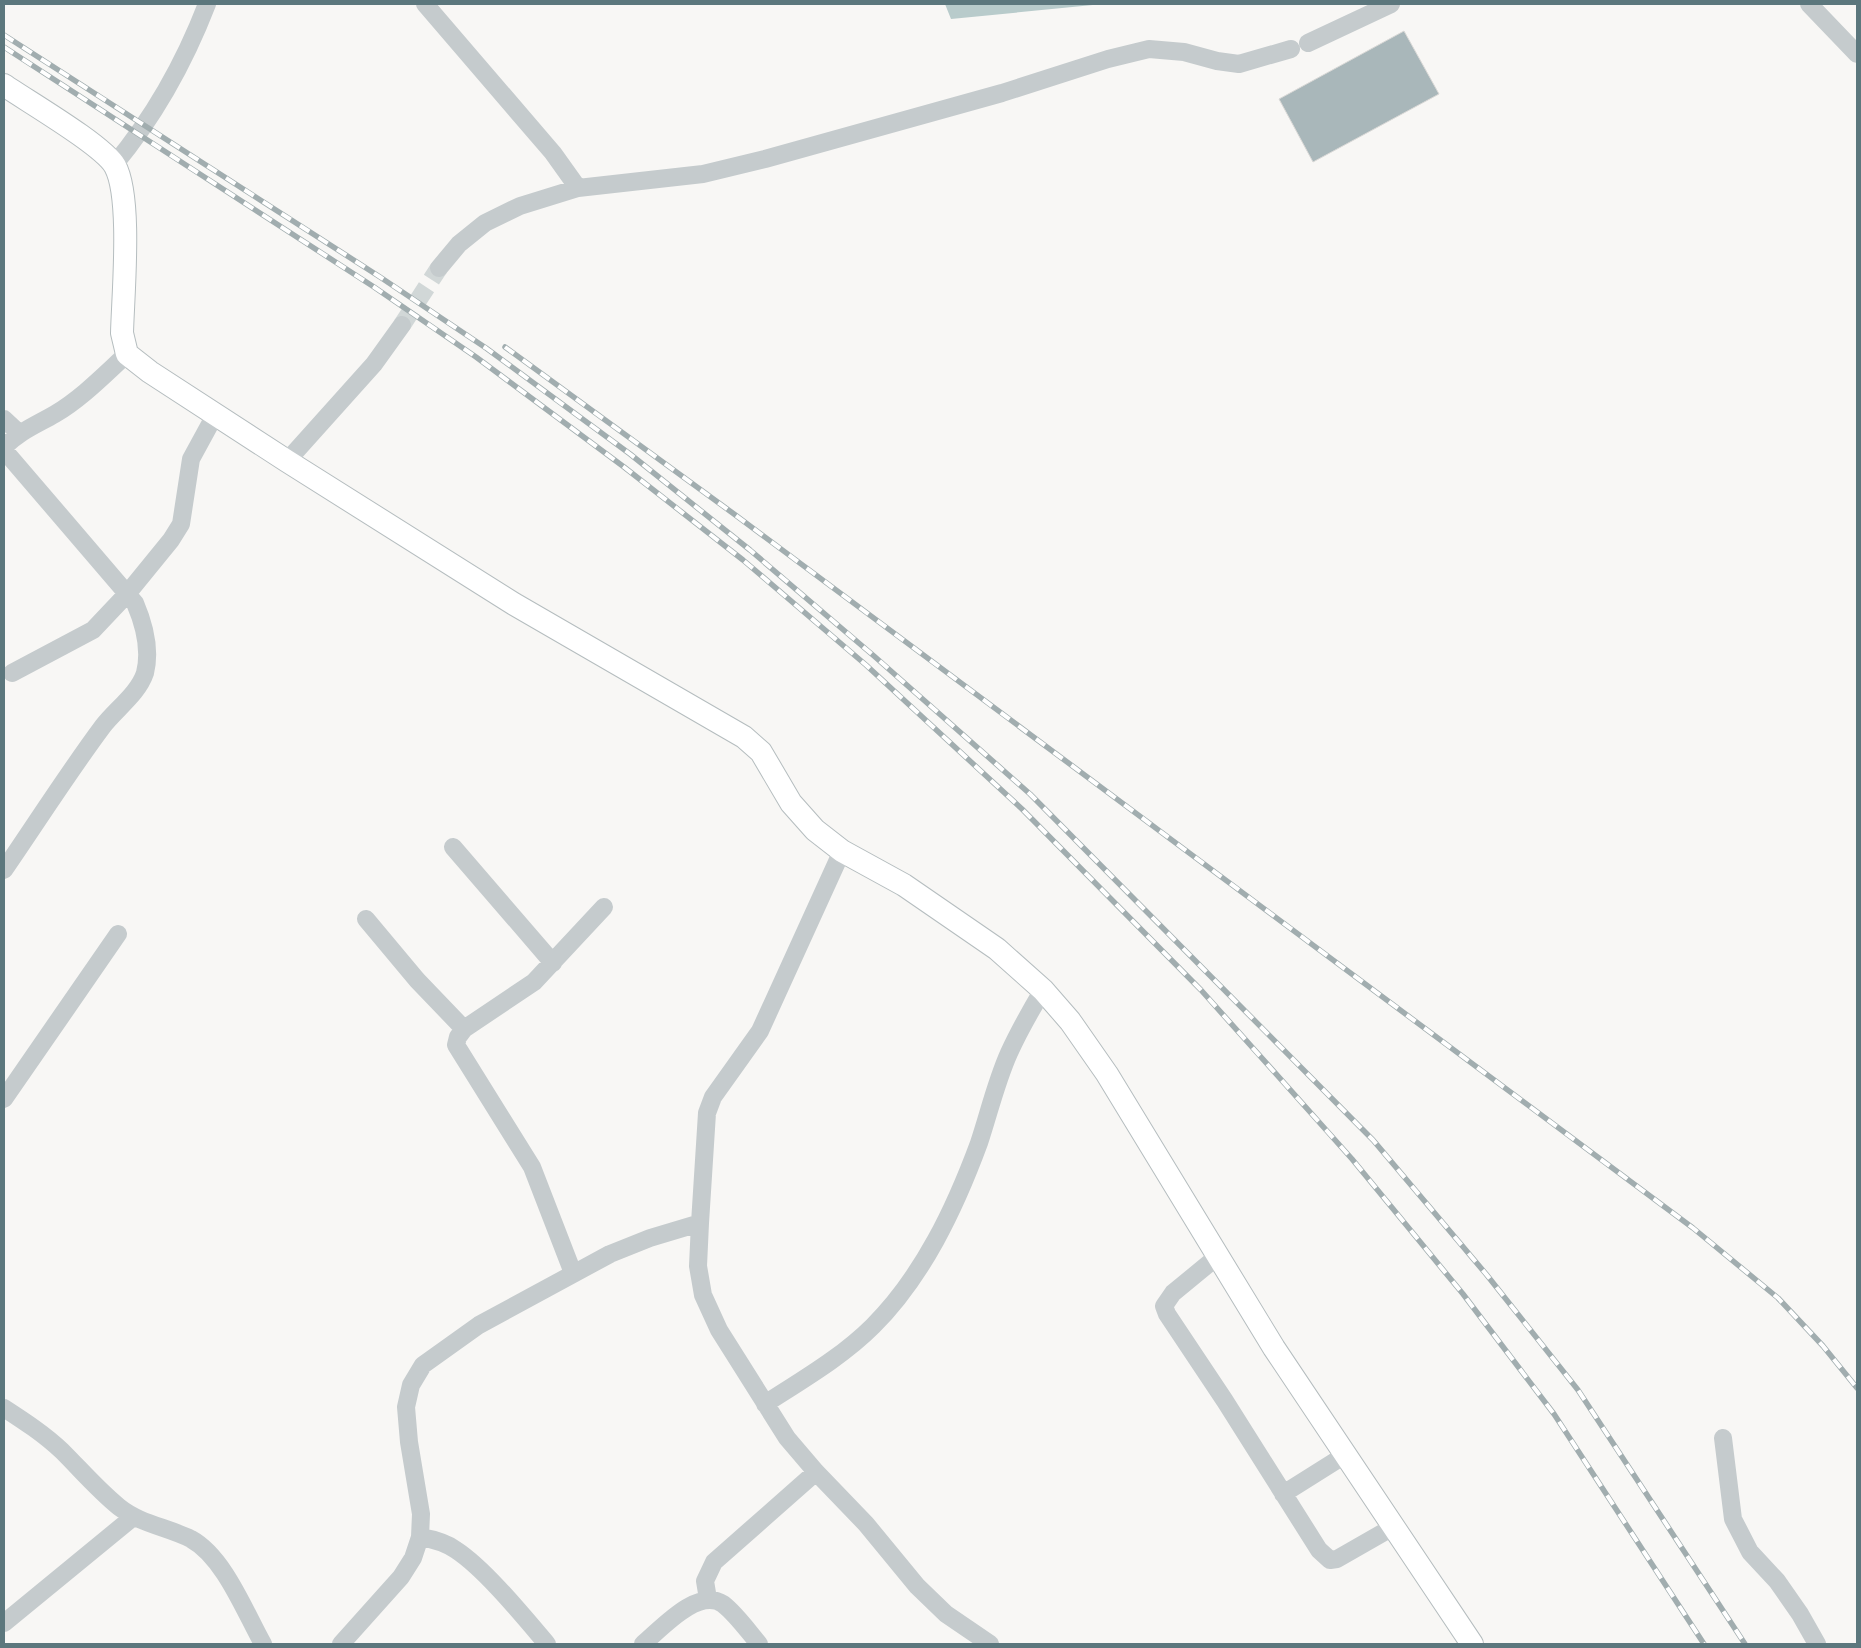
<svg xmlns="http://www.w3.org/2000/svg" width="1861" height="1648" font-family="'Titillium Web',sans-serif">
<style>
.water{fill:#b8cbcb}
.building{fill:#a9b7ba;stroke:#dad9d7}
.lines{fill:none;stroke-linecap:round;stroke-linejoin:round}
.minor-tunnel{stroke:#d1d7d7;stroke-width:18;stroke-dasharray:18 9;stroke-linecap:butt}
.major-casing{stroke:#b5bdbf;stroke-width:24}
.minor{stroke:#c5cbcd;stroke-width:18}
.major{stroke:#fff;stroke-width:22}
.rail-casing{stroke:#a1adaf;stroke-width:5.5}
.rail{stroke:#fff;stroke-width:4;stroke-dasharray:11;stroke-linecap:butt}
</style>
<rect width="100%" height="100%" fill="#f8f7f5"/>
<path class="water" d="M 945,4 L 1103,4 L 951,19 Z"/>
<path class="building" d="M 1404,31 L 1439,94 L 1313,162 L 1279,99 Z"/>
<g class="lines">
<path class="minor-tunnel" d="M 402,325 L 439,268"/>
<defs>
<path id="major" d="M 4,85 C 27,101 103,145 115,166 C 132,197 123,294 122,333 L 127,354 L 150,372 L 287,461 L 514,604 L 744,737 L 761,752 L 791,803 L 815,830 L 842,851 L 904,885 L 997,949 L 1043,990 L 1070,1021 L 1107,1074 L 1274,1348 L 1472,1644"/>
</defs>
<use href="#major" class="major-casing"/>
<path class="minor" d="M 425,4 L 553,153 L 578,188
M 1809,4 L 1857,54
M 1308,43 L 1391,4
M 114,165 C 154,117 185,61 207,4
M 439,268 L 459,244 L 485,223 L 520,206 L 578,188 L 703,174 L 765,159 L 1002,93 L 1108,59 L 1149,49 L 1184,52 L 1217,61 L 1239,64 L 1291,49
M 4,419 L 19,433
M 4,447 C 20,431 36,425 55,414 C 82,398 104,375 127,354
M 4,450 L 135,603 C 144,624 151,649 145,673 C 138,694 116,709 103,726 C 68,773 37,822 4,870
M 287,461 L 374,364 L 402,325
M 12,673 L 93,630 L 127,594 L 171,540 L 181,524 L 191,459 L 215,415
M 453,847 L 553,963
M 366,919 L 417,980 L 464,1029
M 4,1099 L 118,934
M 700,1223 L 698,1266 L 703,1295 L 719,1330 L 787,1438 L 816,1472 L 866,1524 L 917,1586 L 946,1614 L 990,1644
M 1218,1256 L 1173,1293 L 1164,1306 L 1167,1314 L 1225,1401 L 1319,1550 L 1330,1560 L 1337,1559 L 1393,1527
M 573,1273 L 532,1167 L 456,1045 L 458,1037 L 464,1029 L 534,982 L 604,907
M 765,1404 C 802,1380 842,1357 873,1326 C 923,1276 955,1208 979,1143 C 989,1113 996,1082 1009,1053 C 1019,1031 1031,1010 1043,990
M 4,1408 C 24,1421 44,1434 62,1451 C 81,1470 98,1490 119,1507 C 140,1524 167,1527 191,1539 C 224,1557 245,1612 263,1644
M 1723,1438 L 1733,1519 L 1750,1552 L 1777,1581 L 1800,1614 L 1817,1644
M 1283,1494 L 1345,1455
M 420,1537 C 432,1539 445,1542 456,1550 C 485,1569 524,1617 547,1644
M 708,1599 L 705,1581 L 714,1562 L 816,1472
M 4,1623 L 132,1518
M 341,1644 L 401,1577 L 413,1558 L 420,1537 L 421,1514 L 409,1442 L 406,1407 L 411,1385 L 423,1365 L 479,1325 L 610,1254 L 650,1238 L 700,1223 L 707,1113 L 713,1097 L 760,1031 L 842,851
M 643,1644 C 661,1629 698,1587 723,1604 C 736,1614 748,1631 759,1644"/>
<use href="#major" class="major"/>
<defs>
<path id="rail" d="M 4,35 L 380,277 L 486,348 L 630,454 L 750,550 L 874,656 L 1030,794 L 1373,1140 L 1486,1274 L 1578,1390 L 1745,1644
M 4,47 L 374,287 L 476,357 L 624,467 L 743,560 L 866,665 L 1022,809 L 1201,990 L 1352,1159 L 1463,1294 L 1554,1414 L 1704,1644
M 505,347 L 734,514 L 1693,1228 L 1778,1298 L 1823,1346 L 1857,1388"/>
</defs>
<use href="#rail" class="rail-casing"/>
<use href="#rail" class="rail"/>
</g>
<rect width="1861" height="1648" fill="none" stroke="#5c777d" stroke-width="10"/>
</svg>
